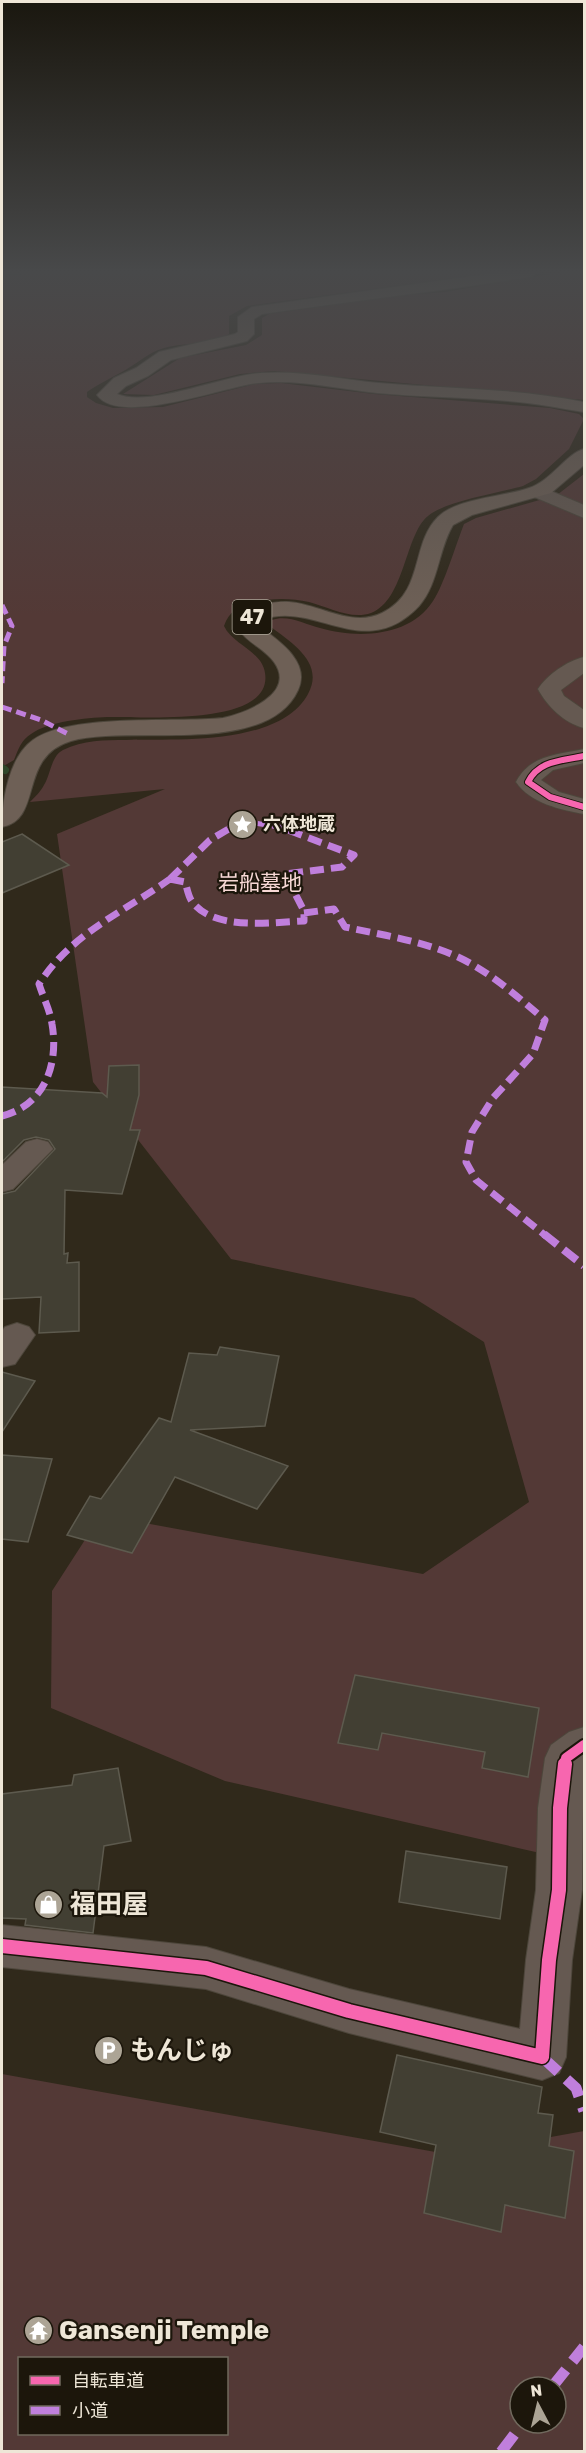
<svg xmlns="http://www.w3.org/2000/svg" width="586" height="2453" font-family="Rubik,'Noto Sans JP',sans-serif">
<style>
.green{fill:#533936;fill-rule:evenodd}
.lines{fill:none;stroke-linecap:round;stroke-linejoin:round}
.stream-far1{stroke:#30472a;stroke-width:5}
.stream{stroke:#30472a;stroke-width:8}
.building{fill:#423f33;stroke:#5d5a4e;stroke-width:1.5}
.minor-casing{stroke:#4d463b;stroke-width:2}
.primary-casing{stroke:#4d463b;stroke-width:2}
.minor{fill:#655951;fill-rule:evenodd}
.primary{fill:#6e6056;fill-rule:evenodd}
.quiet-far3{stroke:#c07fdc;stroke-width:5;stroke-dasharray:10 5;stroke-linecap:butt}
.quiet-far2{stroke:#c07fdc;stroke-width:7;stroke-dasharray:14 7;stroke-linecap:butt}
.quiet-far1{stroke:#c07fdc;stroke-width:8;stroke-dasharray:17 8;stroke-linecap:butt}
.quiet{stroke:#c07fdc;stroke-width:11;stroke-dasharray:22 11;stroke-linecap:butt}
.cycleway-far2-casing{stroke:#1c160b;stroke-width:8}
.cycleway-far1-casing{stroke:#1c160b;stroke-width:14}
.cycleway-casing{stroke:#1c160b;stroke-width:17}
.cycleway-far2{stroke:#f766af;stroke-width:6}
.cycleway-far1{stroke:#f766af;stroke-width:10}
.cycleway{stroke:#f766af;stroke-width:14}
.labels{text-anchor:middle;stroke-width:4.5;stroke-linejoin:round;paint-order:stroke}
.far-poi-label{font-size:18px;font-weight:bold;fill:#eee6d7;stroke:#1c160b;text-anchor:start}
.shield{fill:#1c160b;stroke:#afa89a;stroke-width:1.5}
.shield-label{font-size:20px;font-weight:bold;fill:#eee6d7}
.park-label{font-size:21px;fill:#f7d8d5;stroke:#1c160b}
.near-poi-label{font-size:26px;font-weight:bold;fill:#eee6d7;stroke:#1c160b;text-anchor:start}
</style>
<rect width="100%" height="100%" fill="#30291b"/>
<path class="green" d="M 2,272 L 498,272 L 247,306 L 229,316 L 229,334 C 211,346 184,342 164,348 C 150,352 140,361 127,369 C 113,377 100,383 87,392 L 87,397 L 96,403 L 113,408 L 163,407 L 255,384 L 281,383 L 374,394 L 550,408 L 579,414 L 584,419 L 569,449 L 536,479 L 523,486 C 499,493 446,501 428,516 C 405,534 405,600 371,613 C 351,620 328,607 309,602 C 291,598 272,598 254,602 C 239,606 229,611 224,626 C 233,645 262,651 265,673 C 274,728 138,716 107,717 C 86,718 49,721 31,734 C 21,740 18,750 14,760 L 2,767 Z
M 561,272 L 584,272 L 584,400 L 274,371 L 240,374 L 154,395 L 123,394 L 180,358 L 246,345 L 262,335 L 262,318 L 269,314 L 394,296 L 445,292 Z
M 584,474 L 584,1863 L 225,1781 L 51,1708 L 52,1591 L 101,1515 L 423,1574 L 529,1502 L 484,1342 L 414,1298 L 231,1259 L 93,1082 L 57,834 L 165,789 L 30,802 C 35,797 41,791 44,785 C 51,774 51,756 63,750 C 83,740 105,740 126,740 C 176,739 280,746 308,694 C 325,663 292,643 271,627 L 272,620 C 287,614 305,624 320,628 C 358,639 410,637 433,601 C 444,585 456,544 464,524 L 476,518 L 557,495 Z
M 2,2074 L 452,2155 L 584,2131 L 584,2451 L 2,2451 ZM 20,2358 L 226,2358 L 226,2434 L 20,2434 ZM 520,2387 L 556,2387 L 556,2423 L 520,2423 Z"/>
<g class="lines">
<path class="stream-far1" d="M 2,275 L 20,272"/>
<path class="stream" d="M 2,768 L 5,770"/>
</g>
<path class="building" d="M 22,834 L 69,865 L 2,893 L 2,842 Z
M 139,1065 L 139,1095 L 130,1130 L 140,1130 L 122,1194 L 65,1190 L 64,1254 L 68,1253 L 67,1263 L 79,1262 L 79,1331 L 39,1333 L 41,1297 L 2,1299 L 2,1194 L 15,1191 L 55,1149 L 49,1140 L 36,1137 L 24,1140 L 2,1162 L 2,1087 L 102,1093 L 107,1097 L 109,1066 Z
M 220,1347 L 279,1356 L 265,1426 L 190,1430 L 288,1466 L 257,1509 L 175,1477 L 132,1553 L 67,1535 L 90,1496 L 101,1499 L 159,1418 L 171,1422 L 189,1353 L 217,1355 Z
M 2,1372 L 35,1381 L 2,1432 Z
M 2,1455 L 52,1459 L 28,1542 L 2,1539 Z
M 355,1675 L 539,1708 L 528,1777 L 482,1768 L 485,1752 L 382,1733 L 378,1750 L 338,1743 Z
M 118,1768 L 131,1841 L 104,1846 L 93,1933 L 25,1925 L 26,1919 L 2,1918 L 2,1794 L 72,1785 L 74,1775 Z
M 406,1851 L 507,1867 L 500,1919 L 399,1902 Z
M 397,2055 L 542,2087 L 538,2113 L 553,2115 L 549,2146 L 574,2151 L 565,2218 L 505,2205 L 501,2232 L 424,2213 L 436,2145 L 380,2132 Z"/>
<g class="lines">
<defs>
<path id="minor" d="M 539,486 L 584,505 L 584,518 L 532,496 L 529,492 L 532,488 Z
M 584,657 L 584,673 L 561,690 L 564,696 L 584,710 L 584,728 C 564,723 547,706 538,689 C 547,675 567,661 584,657 Z
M 584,749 L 584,763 L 553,770 L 541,780 L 559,792 L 584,799 L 584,814 C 561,810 530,803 516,782 C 530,755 556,755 584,749 Z
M 37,1139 L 48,1142 L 53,1149 L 13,1189 L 2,1192 L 2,1165 L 26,1142 Z
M 17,1323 L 29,1327 L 35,1335 L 15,1364 L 2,1367 L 2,1331 L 5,1327 Z
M 584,1727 L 582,1890 L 572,1960 L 566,2057 L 559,2073 L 542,2080 L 349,2033 L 206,1989 L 2,1967 L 2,1925 L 206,1947 L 349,1989 L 520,2029 L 526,1960 L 536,1890 L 538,1808 L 545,1758 L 551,1745 L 569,1732 Z"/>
<path id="primary" d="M 501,272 L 538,272 L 531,277 C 442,291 352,301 262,314 L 254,319 L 254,334 L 247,341 L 171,360 L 148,376 L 126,386 L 117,394 C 149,408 224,375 261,373 C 300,370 340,379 379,383 C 448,389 517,388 584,402 L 584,412 C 559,408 534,403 508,401 C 464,397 420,397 377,393 C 338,389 298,379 259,383 C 225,386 120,427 97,395 L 114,378 L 136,368 L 159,352 L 235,334 L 238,332 L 238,317 L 252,307 Z
M 584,449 L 584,465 L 551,493 L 472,515 L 453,525 C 438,550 439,583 419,606 C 364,664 315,599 261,620 L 259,626 C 279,641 311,662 298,690 C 267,758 129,724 71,741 C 17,757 44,819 2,827 C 2,800 9,757 33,740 C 71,713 175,723 223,718 C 245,713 297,694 274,662 C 265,649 248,643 239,630 L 237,626 L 244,611 C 259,606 272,601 289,602 C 319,604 352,628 382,613 C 425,592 410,545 438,517 C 457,498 503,497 529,488 C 551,481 566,454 584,449 Z"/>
</defs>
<use href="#minor" class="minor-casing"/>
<use href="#primary" class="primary-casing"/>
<use href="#minor" class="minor"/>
<use href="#primary" class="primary"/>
<path class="quiet-far3" d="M 2,605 L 12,626 L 4,646 L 2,683
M 2,707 L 41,720 L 68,734
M 228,828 L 254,823 L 285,828"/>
<path class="quiet-far2" d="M 170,879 L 185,882 C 187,888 188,895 191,900 C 212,932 272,922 304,921 L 304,911 L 285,874 L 342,867 L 354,855 L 280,827
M 170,879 L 210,840 L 232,827
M 304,913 L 334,909 L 345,927 C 383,935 423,941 458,957 C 490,972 518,997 545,1020 L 533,1054 L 493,1098 L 472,1132 L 466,1162 L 476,1180 L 546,1236
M 2,1116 C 45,1105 59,1064 52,1024 C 50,1010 43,997 39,984 C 72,933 122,913 170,879"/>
<path class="quiet-far1" d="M 544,1234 L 584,1266"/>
<path class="quiet" d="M 542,2057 L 576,2088 L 584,2111
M 552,2387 L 584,2347
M 501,2452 L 523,2423"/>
<defs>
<path id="cycleway-far2" d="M 584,756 C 562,761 539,760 528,782 L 550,797 L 584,807"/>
<path id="cycleway-far1" d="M 565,1766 L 566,1758 L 584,1745"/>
<path id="cycleway" d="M 2,1946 L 206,1968 L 349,2011 L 542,2057 L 549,1960 L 559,1890 L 560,1808 L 565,1764"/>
</defs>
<use href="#cycleway-far2" class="cycleway-far2-casing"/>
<use href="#cycleway-far1" class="cycleway-far1-casing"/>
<use href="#cycleway" class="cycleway-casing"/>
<use href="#cycleway-far2" class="cycleway-far2"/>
<use href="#cycleway-far1" class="cycleway-far1"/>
<use href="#cycleway" class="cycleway"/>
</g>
<linearGradient id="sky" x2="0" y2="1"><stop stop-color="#1a170f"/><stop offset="0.44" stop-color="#48494a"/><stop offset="1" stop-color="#48494a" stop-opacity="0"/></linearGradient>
<rect width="586" height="616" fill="url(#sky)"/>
<defs>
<symbol id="sight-disc" viewBox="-11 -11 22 22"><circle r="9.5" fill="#aca495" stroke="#1c160b"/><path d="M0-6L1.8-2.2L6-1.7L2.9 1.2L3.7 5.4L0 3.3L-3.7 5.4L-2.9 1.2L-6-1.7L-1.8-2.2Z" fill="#fff"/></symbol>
<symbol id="shop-disc" viewBox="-11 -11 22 22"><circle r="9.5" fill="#aca495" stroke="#1c160b"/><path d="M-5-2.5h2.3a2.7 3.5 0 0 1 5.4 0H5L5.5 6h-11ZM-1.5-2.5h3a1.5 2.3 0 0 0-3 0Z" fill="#fff"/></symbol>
<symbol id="parking-disc" viewBox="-11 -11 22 22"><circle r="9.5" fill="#aca495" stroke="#1c160b"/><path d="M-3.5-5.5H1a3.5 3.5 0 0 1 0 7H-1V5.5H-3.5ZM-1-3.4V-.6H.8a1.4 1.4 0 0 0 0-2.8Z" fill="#fff"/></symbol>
<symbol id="temple-disc" viewBox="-11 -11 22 22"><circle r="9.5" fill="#aca495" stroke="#1c160b"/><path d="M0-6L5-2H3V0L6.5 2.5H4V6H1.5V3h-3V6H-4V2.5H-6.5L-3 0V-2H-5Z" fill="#fff"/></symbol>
</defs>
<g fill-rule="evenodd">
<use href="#sight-disc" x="226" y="808" width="33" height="33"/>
<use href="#shop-disc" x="32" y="1888" width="33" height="33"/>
<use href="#parking-disc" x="92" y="2034" width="33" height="33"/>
<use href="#temple-disc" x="22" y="2314" width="33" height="33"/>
</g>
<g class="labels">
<g class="far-poi-label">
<text x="263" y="830">六体地蔵</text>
</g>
<rect class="shield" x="232.5" y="600" width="39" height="34" rx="4.5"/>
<g class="shield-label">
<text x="252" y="624">47</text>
</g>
<g class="park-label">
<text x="260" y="890">岩船墓地</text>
</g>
<g class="near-poi-label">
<text x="70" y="1913">福田屋</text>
<text x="130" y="2059">もんじゅ</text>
<text x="59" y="2339">Gansenji Temple</text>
</g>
</g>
<rect width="586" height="2453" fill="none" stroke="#eee6d7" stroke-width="6"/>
<rect x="18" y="2357" width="210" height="78" fill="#1c160b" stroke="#70695d" stroke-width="1.5"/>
<rect x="30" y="2376" width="30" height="9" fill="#f766af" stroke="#70695d" stroke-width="1.5"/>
<text x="72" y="2387" font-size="18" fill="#eee6d7">自転車道</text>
<rect x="30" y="2406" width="30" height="9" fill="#c07fdc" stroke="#70695d" stroke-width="1.5"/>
<text x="72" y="2417" font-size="18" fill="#eee6d7">小道</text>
<g transform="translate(538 2405) rotate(353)"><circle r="28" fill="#1c160b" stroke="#70695d" stroke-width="1.5"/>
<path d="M0-4.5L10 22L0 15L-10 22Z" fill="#aca495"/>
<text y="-9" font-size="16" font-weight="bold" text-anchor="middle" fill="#eee6d7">N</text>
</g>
</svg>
